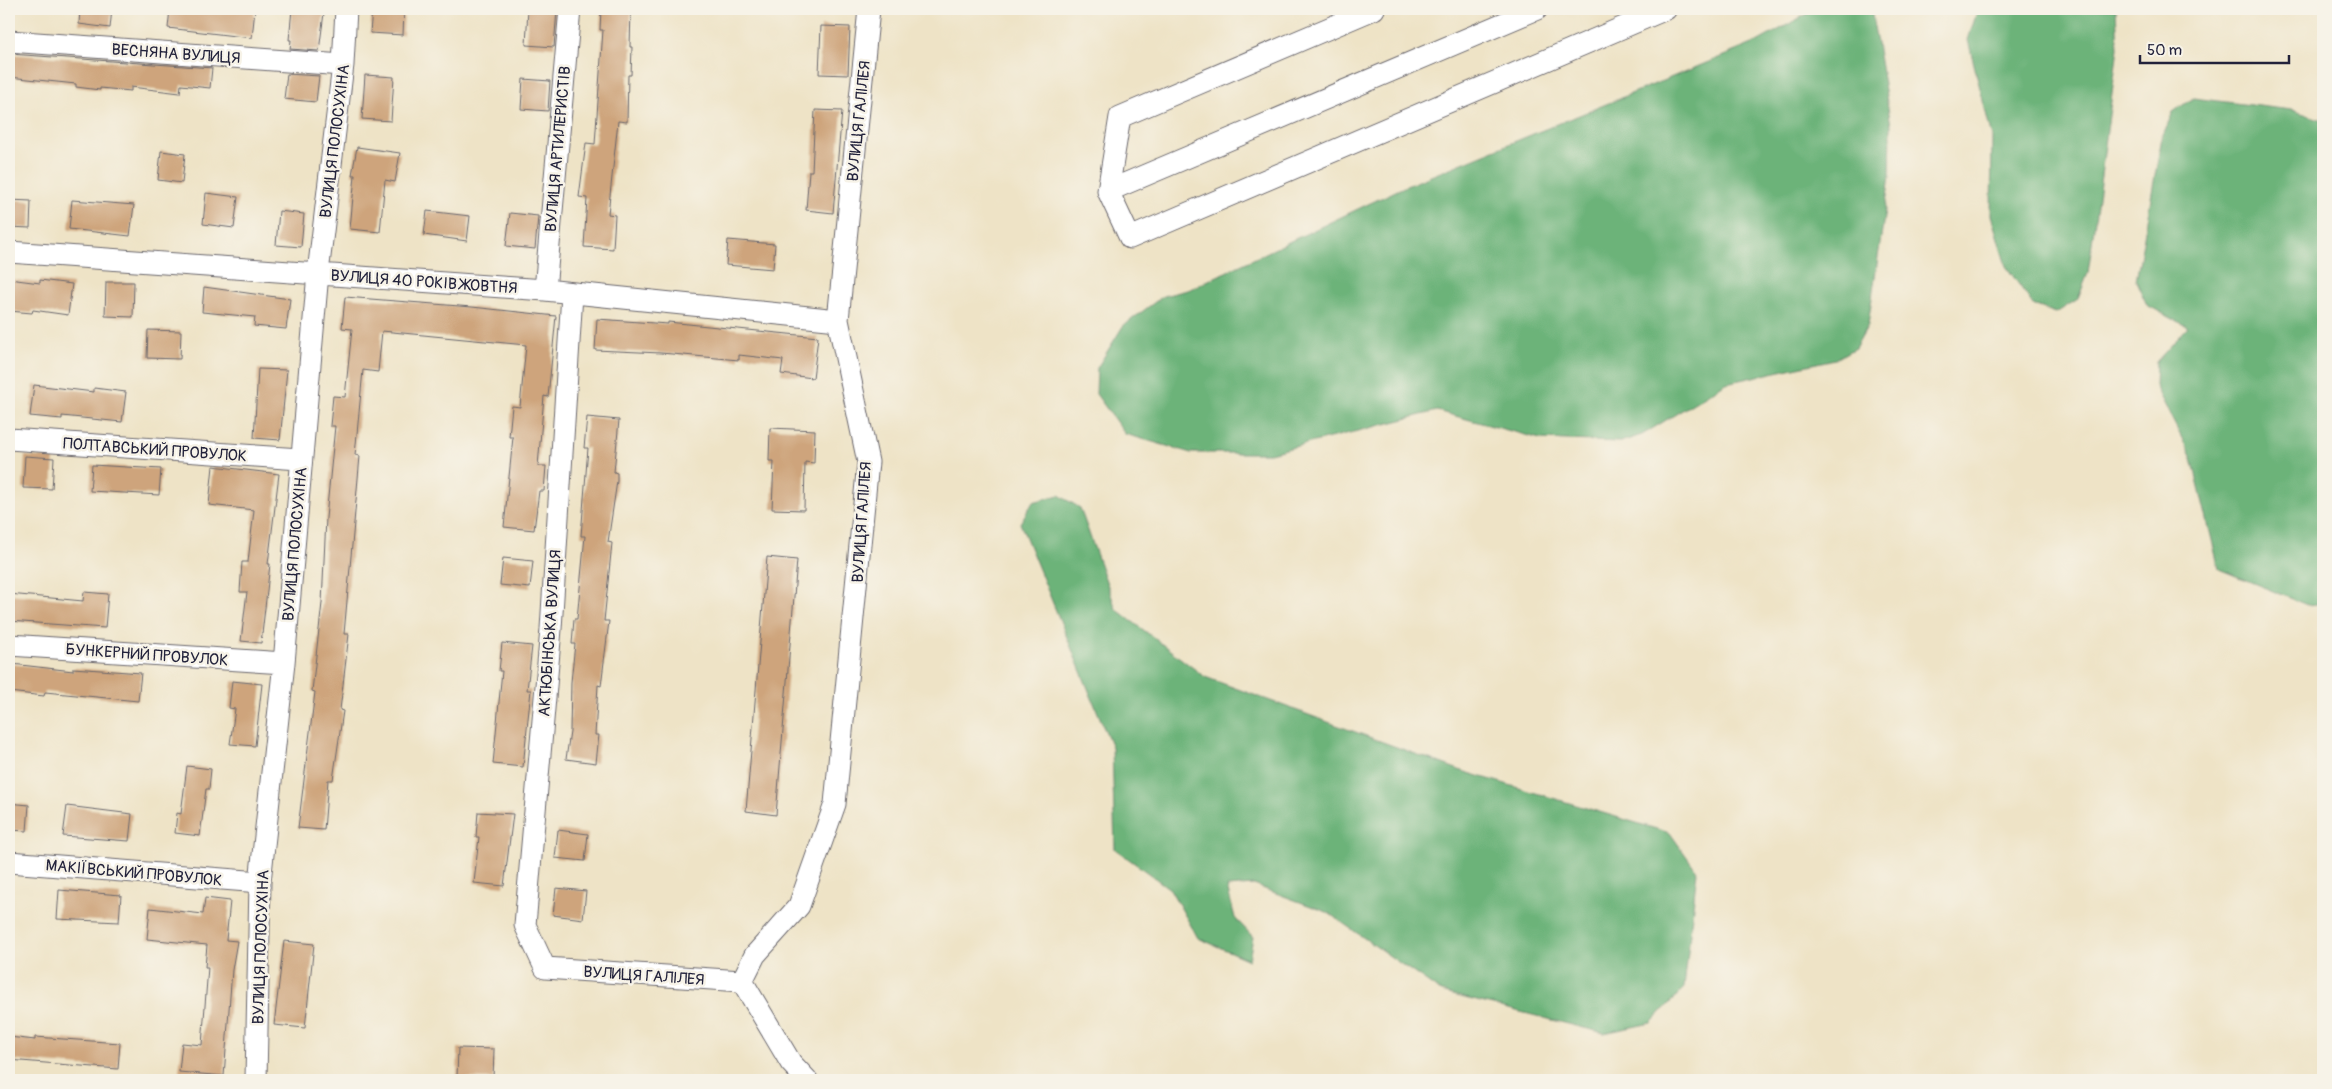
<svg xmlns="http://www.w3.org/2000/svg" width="2332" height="1089" font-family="Pangolin,sans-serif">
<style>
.forest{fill:#6cb379;stroke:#476a5a}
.building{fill:#cea47b}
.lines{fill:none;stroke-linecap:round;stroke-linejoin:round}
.minor-casing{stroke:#69666c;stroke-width:23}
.minor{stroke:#fff;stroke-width:21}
.labels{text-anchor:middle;stroke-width:5;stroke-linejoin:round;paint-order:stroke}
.street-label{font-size:16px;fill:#22223b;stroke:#f7f3e8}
</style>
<rect width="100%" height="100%" fill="#f7f3e8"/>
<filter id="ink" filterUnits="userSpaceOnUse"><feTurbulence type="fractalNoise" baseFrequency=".02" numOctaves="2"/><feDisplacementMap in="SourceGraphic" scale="10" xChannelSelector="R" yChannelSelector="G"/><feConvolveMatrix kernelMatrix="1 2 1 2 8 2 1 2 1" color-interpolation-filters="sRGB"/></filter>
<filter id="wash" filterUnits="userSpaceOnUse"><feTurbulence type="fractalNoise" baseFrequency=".0096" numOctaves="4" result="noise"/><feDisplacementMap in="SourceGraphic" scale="20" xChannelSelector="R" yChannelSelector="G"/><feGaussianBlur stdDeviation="1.12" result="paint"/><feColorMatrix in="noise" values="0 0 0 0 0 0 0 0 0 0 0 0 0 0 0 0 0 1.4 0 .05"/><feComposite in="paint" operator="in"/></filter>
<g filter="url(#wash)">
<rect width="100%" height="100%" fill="#eee3c6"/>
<path class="forest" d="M 1816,9 L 1871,9 L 1891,125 L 1890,176 L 1868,325 L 1855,348 L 1835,359 L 1726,383 L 1642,435 L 1620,442 L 1540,439 L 1437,411 L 1270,453 L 1191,453 L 1125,434 L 1096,394 L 1097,368 L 1123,326 L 1163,296 L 1188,290 L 1404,187 L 1755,43 Z
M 1978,9 L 2116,9 L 2118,48 L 2088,273 L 2078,299 L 2056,313 L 2033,305 L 2006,266 L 1991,215 L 1992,137 L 1968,40 Z
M 2193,98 L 2292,110 L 2323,120 L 2323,603 L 2307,605 L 2219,569 L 2192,458 L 2155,386 L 2156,362 L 2188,327 L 2147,305 L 2136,281 L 2162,137 L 2173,112 Z
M 1059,495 L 1080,508 L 1116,609 L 1205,677 L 1462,771 L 1670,833 L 1697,871 L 1684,988 L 1651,1023 L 1604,1033 L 1441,992 L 1327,912 L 1254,885 L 1227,887 L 1235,918 L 1253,937 L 1249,960 L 1198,938 L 1170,889 L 1115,849 L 1112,747 L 1020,523 L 1033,502 Z"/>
<g id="blocks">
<path class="building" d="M 80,9 L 112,9 L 110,28 L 79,24 Z
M 170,9 L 255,9 L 252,38 L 168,28 Z
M 292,9 L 324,13 L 319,51 L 290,49 L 291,40 L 289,40 Z
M 372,9 L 404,9 L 403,35 L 370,33 Z
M 528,9 L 557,9 L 554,47 L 526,45 Z
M 601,9 L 631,9 L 630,47 L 632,47 L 631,75 L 628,75 L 627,122 L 618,121 L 608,214 L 615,215 L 613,249 L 584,247 L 587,198 L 579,197 L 586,143 L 595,144 L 603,30 L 600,30 Z
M 821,26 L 850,27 L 848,75 L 819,74 Z
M 9,54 L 212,68 L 210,88 L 181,85 L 180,93 L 131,87 L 131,91 L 100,88 L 100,90 L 76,87 L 76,84 L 9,77 Z
M 287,74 L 319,76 L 316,102 L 284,99 Z
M 365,75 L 394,77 L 391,121 L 362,119 Z
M 523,79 L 550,81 L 548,111 L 521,109 Z
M 815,110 L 842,111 L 833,213 L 806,210 L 809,171 L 812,171 Z
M 357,147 L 400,153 L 395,182 L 385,180 L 380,232 L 350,229 L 355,175 L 352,175 Z
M 161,151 L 185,154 L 182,183 L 158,180 Z
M 206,193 L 238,197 L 234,228 L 203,224 Z
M 9,200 L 31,201 L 30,228 L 9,227 Z
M 72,200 L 134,205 L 130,236 L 69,229 Z
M 279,211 L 304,214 L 301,247 L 276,245 Z
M 427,211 L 470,216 L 467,241 L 424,235 Z
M 510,213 L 538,216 L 535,249 L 506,246 Z
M 728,240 L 775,244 L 773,269 L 726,265 Z
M 9,279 L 40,283 L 40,280 L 72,284 L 68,315 L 33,310 L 32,313 L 9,311 Z
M 106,282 L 134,282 L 133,317 L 105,316 Z
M 204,287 L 290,299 L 286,329 L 254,326 L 255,317 L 202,312 Z
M 345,297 L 472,307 L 556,316 L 548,397 L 544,396 L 538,466 L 546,466 L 544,491 L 539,491 L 534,530 L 504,527 L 513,437 L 509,437 L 512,406 L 520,407 L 526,345 L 382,331 L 378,372 L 363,370 L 355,455 L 360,456 L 344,634 L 349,634 L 340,710 L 343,711 L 333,780 L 328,780 L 324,830 L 298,828 L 315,692 L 312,691 L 322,603 L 326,518 L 335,426 L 330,426 L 333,396 L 345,397 L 352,329 L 342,328 Z
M 597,319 L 668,324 L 668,322 L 818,337 L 813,378 L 781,374 L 783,360 L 739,355 L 739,360 L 661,353 L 595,350 Z
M 148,330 L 181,331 L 180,359 L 147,358 Z
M 258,369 L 287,370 L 280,440 L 254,438 Z
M 34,385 L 94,392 L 94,388 L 126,392 L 122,422 L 62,416 L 62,419 L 30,416 Z
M 587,417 L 619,420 L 614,472 L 617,473 L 617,481 L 608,542 L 612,543 L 604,621 L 609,621 L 601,686 L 598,685 L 595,735 L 599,735 L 596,763 L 566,759 L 570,732 L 571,682 L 575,644 L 572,644 L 574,619 L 577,619 L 585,536 L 581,536 L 588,448 L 584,448 Z
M 770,428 L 815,430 L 814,463 L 805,462 L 804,510 L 772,509 L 774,461 L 769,461 Z
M 25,456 L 54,458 L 52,489 L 23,488 Z
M 92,465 L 161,469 L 159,495 L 90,491 Z
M 213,466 L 279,474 L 268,564 L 270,564 L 261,643 L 241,641 L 247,592 L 240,592 L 242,562 L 248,562 L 254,510 L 209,505 Z
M 767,557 L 797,560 L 776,815 L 746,811 Z
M 503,558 L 533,561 L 530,588 L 500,585 Z
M 84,592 L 108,594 L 105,628 L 9,621 L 9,594 L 83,601 Z
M 502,643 L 532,646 L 527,690 L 531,690 L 523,767 L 493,764 L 502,671 L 499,671 Z
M 12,664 L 73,671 L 73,668 L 141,673 L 138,701 L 45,692 L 44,696 L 9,692 Z
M 232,681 L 262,684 L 255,746 L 230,744 L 235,709 L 229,708 Z
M 187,766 L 211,769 L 209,789 L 206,789 L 200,836 L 175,833 L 177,813 L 181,814 Z
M 9,803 L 29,805 L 27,831 L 9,830 Z
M 67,806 L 132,814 L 129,841 L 63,836 Z
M 478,812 L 513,814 L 504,886 L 474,883 L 479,837 L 476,837 Z
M 558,830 L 588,834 L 585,861 L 555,858 Z
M 556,888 L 586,891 L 583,919 L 553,915 Z
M 59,890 L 121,895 L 119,922 L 57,919 Z
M 205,898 L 230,901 L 226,940 L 237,941 L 232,970 L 224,1076 L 179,1072 L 182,1043 L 202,1045 L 208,967 L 205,967 L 207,945 L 147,939 L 150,908 L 203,914 Z
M 284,941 L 314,944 L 305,1028 L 274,1025 Z
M 9,1037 L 35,1040 L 35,1037 L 120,1043 L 118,1069 L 9,1060 Z
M 458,1048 L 494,1049 L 493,1079 L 457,1078 Z"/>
</g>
</g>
<g filter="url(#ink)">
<use href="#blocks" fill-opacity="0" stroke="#69666c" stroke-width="1"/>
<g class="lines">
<defs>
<path id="minor" d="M 1374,9 L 1120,117 L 1108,191 L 1130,238 L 1666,9
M 9,41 L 343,65
M 1108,191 L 1537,9
M 9,252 L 545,290 L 838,320
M 545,290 L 570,9
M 572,294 L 551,629 L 525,925 L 545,968 L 742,981
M 9,439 L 300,459
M 9,645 L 284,663
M 9,862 L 260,882
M 256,1080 L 260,882 L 284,663 L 318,273 L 343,65 L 346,9
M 807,1080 L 791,1063 L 742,981 L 755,955 L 799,906 L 835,804 L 868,462 L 838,320 L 869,9"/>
</defs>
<use href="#minor" class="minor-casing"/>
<use href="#minor" class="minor"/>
</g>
</g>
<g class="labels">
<g class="street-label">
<text transform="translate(176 53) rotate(4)" y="6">ВЕСНЯНА ВУЛИЦЯ</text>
<text transform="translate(858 121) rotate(-84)" y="6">ВУЛИЦЯ ГАЛІЛЕЯ</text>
<text transform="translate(334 141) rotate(-83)" y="6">ВУЛИЦЯ ПОЛОСУХІНА</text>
<text transform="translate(557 149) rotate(-85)" y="6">ВУЛИЦЯ АРТИЛЕРИСТІВ</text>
<text transform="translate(424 281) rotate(4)" y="6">ВУЛИЦЯ 40 РОКІВ ЖОВТНЯ</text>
<text transform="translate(155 449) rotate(4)" y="6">ПОЛТАВСЬКИЙ ПРОВУЛОК</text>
<text transform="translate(861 522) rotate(-86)" y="6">ВУЛИЦЯ ГАЛІЛЕЯ</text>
<text transform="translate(294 544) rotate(-85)" y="6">ВУЛИЦЯ ПОЛОСУХІНА</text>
<text transform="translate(549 633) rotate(-86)" y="6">АКТЮБІНСЬКА ВУЛИЦЯ</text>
<text transform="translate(147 654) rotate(4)" y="6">БУНКЕРНИЙ ПРОВУЛОК</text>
<text transform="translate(134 872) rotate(5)" y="6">МАКІЇВСЬКИЙ ПРОВУЛОК</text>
<text transform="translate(260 947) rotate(-88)" y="6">ВУЛИЦЯ ПОЛОСУХІНА</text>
<text transform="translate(644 975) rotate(4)" y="6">ВУЛИЦЯ ГАЛІЛЕЯ</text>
</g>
</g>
<rect width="2332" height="1089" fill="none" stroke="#f7f3e8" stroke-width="30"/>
<path d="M2140 55v8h149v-8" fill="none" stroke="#22223b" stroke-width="2.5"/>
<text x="2147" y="55" font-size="15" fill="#22223b" stroke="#f7f3e8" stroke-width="4" paint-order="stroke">50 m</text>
</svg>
